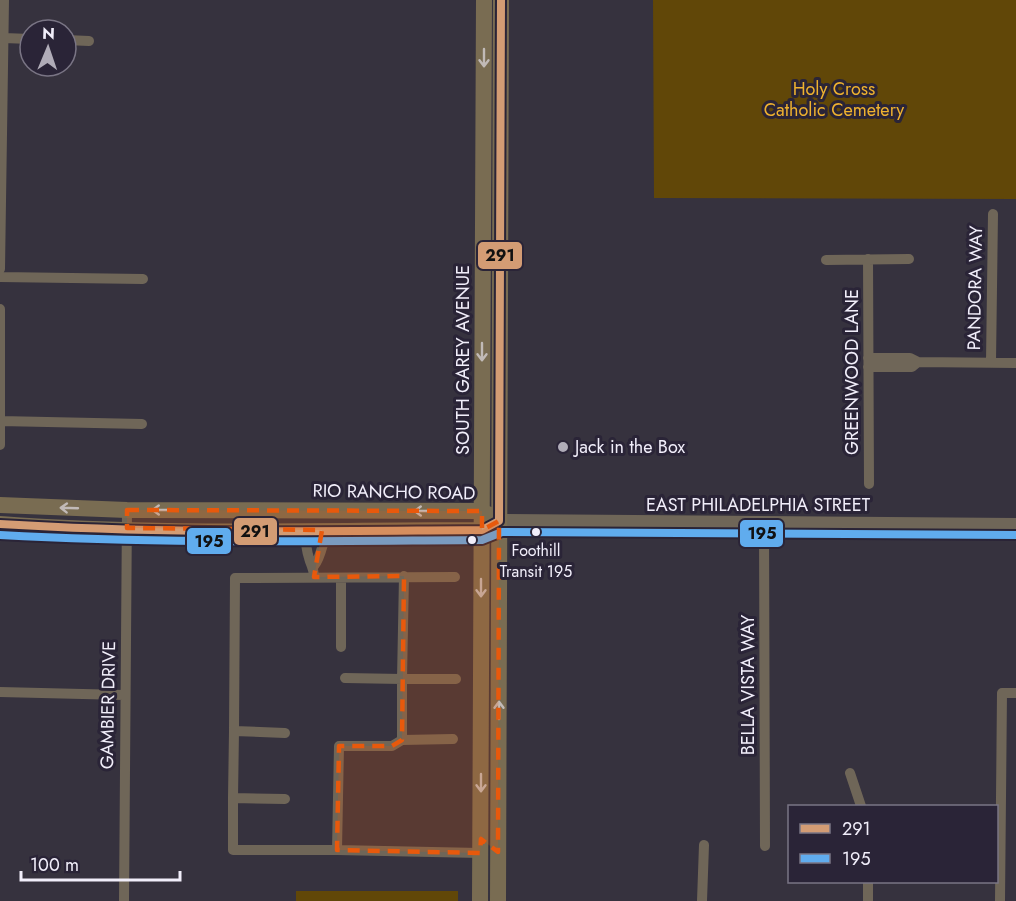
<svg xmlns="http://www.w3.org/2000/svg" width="1016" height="901" font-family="Jost,sans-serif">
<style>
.green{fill:#614708}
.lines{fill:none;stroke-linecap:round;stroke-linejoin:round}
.minor{stroke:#6f6658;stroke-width:10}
.tertiary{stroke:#6f6658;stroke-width:14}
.primary{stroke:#796c52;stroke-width:16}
.bus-1-casing{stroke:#2a2437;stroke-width:12}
.bus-2-casing{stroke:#2a2437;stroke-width:12}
.bus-1{stroke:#d39c74;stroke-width:8}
.bus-2{stroke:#60acee;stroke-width:8}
.oneway{stroke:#c1bab7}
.marked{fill:#e8590c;fill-opacity:0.2;stroke:#e8590c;stroke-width:4.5;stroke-dasharray:12 8;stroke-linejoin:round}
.poi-dot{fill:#b0acb8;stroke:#2a2437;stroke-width:2}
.bus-dot{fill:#f1eefa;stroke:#2a2437;stroke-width:2}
.labels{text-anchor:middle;stroke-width:6;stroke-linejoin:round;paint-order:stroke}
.bus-label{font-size:16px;fill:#f1eefa;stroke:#2a2437}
.park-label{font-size:18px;fill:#efb22f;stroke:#2a2437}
.street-label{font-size:18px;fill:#f1eefa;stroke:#2a2437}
.poi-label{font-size:18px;fill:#f1eefa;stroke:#2a2437;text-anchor:start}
.line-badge{stroke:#2a2437;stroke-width:2}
.pale-badge-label{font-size:16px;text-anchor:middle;font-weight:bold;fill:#111}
</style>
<rect width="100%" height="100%" fill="#36323e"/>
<path class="green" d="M 653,0 L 1016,0 L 1016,199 L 654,198 Z
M 296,891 L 458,891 L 458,901 L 296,901 Z"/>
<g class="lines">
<path class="minor" d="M 4,38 L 30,39
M 66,40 L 89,41
M 868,259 L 869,484
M 826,260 L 909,259
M 0,269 L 4,0
M 0,277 L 143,279
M 0,309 L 0,445
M 868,358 L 910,358 L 918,362 L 1016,363
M 991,362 L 993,214
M 868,367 L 912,367 L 918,362
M 0,421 L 142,424
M 764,523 L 765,846
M 301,530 C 308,543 305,546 309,558 C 311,566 314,568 314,577
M 314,566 C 322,556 322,542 328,530
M 341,647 L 341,578
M 345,678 L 402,679 L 404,576
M 0,692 L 124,695
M 234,731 L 233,798 L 285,799
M 285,733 L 234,731 L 235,578 L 455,577
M 402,740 L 453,739
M 850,773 L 861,806
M 233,798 L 233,850 L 337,850 L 339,746 L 392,746 L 402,740 L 402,679 L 456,679
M 337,850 L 480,853
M 868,882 L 868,901
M 124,901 L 127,510
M 702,901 L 704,845
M 1000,901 L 1002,693 L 1016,693"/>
<path class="tertiary" d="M 499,521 L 1016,525"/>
<path class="primary" d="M 0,505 L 127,510 L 482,511 L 491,516
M 0,524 C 160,536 322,530 482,530 L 491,525
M 480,901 L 484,0
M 498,901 L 501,0"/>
<defs>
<path id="bus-1" d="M 0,524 C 161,534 321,531 482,530 L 499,521 L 501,0"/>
<path id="bus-2" d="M 0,535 C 161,544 321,541 482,540 L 502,532 L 1016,535"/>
</defs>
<use href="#bus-1" class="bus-1-casing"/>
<use href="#bus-2" class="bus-2-casing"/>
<use href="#bus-1" class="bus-1"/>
<use href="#bus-2" class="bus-2"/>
</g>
<defs><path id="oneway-shaft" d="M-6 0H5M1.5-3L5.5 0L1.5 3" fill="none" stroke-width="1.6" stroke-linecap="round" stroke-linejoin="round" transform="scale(1.5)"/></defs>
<g class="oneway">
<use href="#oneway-shaft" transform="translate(484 58) rotate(90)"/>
<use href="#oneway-shaft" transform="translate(482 352) rotate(90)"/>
<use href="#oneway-shaft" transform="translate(69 508) rotate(-178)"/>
<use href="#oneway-shaft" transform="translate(161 510) rotate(-180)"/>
<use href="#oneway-shaft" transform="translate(423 511) rotate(-180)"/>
<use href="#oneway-shaft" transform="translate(481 588) rotate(90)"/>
<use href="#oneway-shaft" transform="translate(499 710) rotate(-90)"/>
<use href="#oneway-shaft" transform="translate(481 783) rotate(90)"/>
</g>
<path class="marked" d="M 127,510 L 482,511 L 482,530 L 499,521 L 498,852 L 481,839 L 480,853 L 337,850 L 339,746 L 392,746 L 402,740 L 404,576 L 314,577 L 322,530 L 127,528 Z"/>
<circle class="poi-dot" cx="563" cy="447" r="6"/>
<g class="bus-dot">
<circle cx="536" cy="532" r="5"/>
<circle cx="472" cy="540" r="5"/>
</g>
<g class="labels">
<g class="bus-label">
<text x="536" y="556">Foothill<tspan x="536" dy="21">Transit 195</tspan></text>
</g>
<g class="park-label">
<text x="834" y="95">Holy Cross<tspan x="834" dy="21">Catholic Cemetery</tspan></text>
</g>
<g class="street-label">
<text transform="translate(975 288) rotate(-89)" y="6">PANDORA WAY</text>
<text transform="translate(463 360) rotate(-90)" y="6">SOUTH GAREY AVENUE</text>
<text transform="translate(852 372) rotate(-90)" y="6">GREENWOOD LANE</text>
<text transform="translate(394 492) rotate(1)" y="6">RIO RANCHO ROAD</text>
<text x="758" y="511">EAST PHILADELPHIA STREET</text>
<text transform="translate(748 685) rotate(-90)" y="6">BELLA VISTA WAY</text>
<text transform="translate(108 705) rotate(-89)" y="6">GAMBIER DRIVE</text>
</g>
<g class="poi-label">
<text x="575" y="453">Jack in the Box</text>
</g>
</g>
<g class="line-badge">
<rect x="477" y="241" width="46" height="29" rx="6" fill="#d39c74"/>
<rect x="233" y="517" width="45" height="29" rx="6" fill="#d39c74"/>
<rect x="739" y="519" width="45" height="29" rx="6" fill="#60acee"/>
<rect x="186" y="527" width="46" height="28" rx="6" fill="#60acee"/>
</g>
<g class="pale-badge-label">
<text x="500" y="261">291</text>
<text x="255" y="537">291</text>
<text x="762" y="539">195</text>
<text x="209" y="547">195</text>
</g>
<rect x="788" y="805" width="210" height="78" fill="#2a2437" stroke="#7a7585" stroke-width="1.5"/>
<rect x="800" y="824" width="30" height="9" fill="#d39c74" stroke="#7a7585" stroke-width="1.5"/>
<text x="842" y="835" font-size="18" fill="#f1eefa">291</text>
<rect x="800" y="854" width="30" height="9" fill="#60acee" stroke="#7a7585" stroke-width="1.5"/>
<text x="842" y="865" font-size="18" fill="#f1eefa">195</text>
<g transform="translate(48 48) rotate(2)"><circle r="28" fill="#2a2437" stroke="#7a7585" stroke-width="1.5"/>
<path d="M0-4.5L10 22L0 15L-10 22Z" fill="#b0acb8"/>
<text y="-9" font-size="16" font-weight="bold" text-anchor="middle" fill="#f1eefa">N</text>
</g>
<path d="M21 871v9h159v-9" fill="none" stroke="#f1eefa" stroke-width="3"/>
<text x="30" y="871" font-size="18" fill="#f1eefa" stroke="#2a2437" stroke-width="4.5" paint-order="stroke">100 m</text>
</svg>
